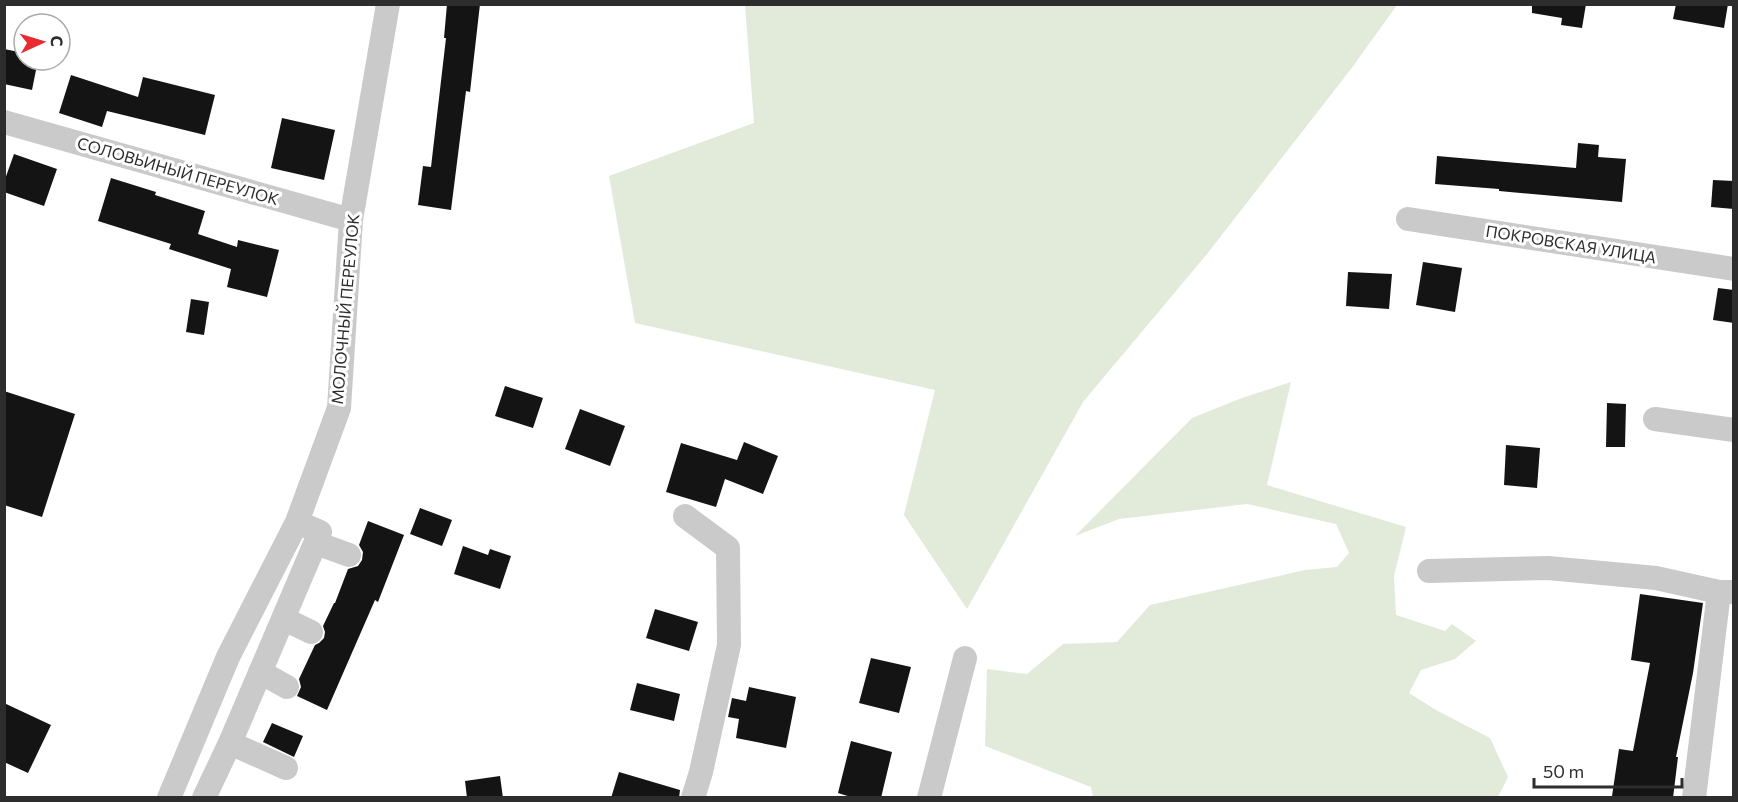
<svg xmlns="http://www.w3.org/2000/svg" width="1738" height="802" font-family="Commissioner,sans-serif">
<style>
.green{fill:#e2ebda}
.building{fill:#141414}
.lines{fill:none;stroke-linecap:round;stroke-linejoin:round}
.minor{stroke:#cacaca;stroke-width:24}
.labels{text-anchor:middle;stroke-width:6;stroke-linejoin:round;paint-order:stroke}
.street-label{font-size:16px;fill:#2d2d2d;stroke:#fff}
</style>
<rect width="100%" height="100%" fill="#fff"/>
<path class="green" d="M 745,5 L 745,4 L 1397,5 L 1351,69 L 1207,254 L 1083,402 L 967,609 L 904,515 L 935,390 L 635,323 L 609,176 L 754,123 Z
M 1291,382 L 1267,485 L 1406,527 L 1394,576 L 1396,615 L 1445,631 L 1452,624 L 1476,641 L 1455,659 L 1421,670 L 1409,693 L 1436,710 L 1490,738 L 1508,777 L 1498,797 L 1093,797 L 1091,787 L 985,746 L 987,669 L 1027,674 L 1063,644 L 1117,642 L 1150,605 L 1305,570 L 1337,567 L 1349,553 L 1336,524 L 1247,504 L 1119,519 L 1075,536 L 1192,418 L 1242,398 Z"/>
<path class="building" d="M 447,4 L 480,4 L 470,92 L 466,91 L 451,210 L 418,205 L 423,166 L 431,167 L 446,38 L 444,38 Z
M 1532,4 L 1586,4 L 1582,28 L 1561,25 L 1562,18 L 1532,13 Z
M 1676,4 L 1728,4 L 1724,28 L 1673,19 Z
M 4,49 L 24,53 L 24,60 L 38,60 L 32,90 L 4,84 Z
M 71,75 L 138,97 L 143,77 L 215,95 L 205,135 L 107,111 L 102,127 L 59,113 Z
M 282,118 L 335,130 L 324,180 L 271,168 Z
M 1578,143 L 1599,145 L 1598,157 L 1626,159 L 1622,202 L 1499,191 L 1499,189 L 1435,184 L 1437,156 L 1576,168 Z
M 14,154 L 57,169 L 44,206 L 4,192 L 4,182 Z
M 111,178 L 156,192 L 155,195 L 205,211 L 198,234 L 237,247 L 238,240 L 279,250 L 267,297 L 227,287 L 231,269 L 169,249 L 171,244 L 98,221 Z
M 1713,180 L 1734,181 L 1734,209 L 1711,207 Z
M 1423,262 L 1462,268 L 1455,312 L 1416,305 Z
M 1348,272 L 1392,274 L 1389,309 L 1346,306 Z
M 1718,288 L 1734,290 L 1734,323 L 1713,320 Z
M 191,299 L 209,302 L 204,335 L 186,332 Z
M 505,386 L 543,398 L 533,428 L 495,416 Z
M 4,391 L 75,414 L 42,517 L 4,505 Z
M 1607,403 L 1626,404 L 1625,447 L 1606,447 Z
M 580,409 L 625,426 L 610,466 L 565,449 Z
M 744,442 L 778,456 L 763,494 L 725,479 L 716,507 L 666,492 L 681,443 L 737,460 Z
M 1506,445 L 1540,448 L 1537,488 L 1504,485 Z
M 420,508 L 452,520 L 442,546 L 410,534 Z
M 368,521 L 404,535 L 378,602 L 375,600 L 327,710 L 297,696 L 301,687 L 299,679 L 315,645 L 319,643 L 324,638 L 325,632 L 323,626 L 334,603 L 335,603 L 348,569 L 358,566 L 362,560 L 363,552 L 359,545 Z
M 463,546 L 488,555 L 490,549 L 511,556 L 500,589 L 454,574 Z
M 1640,594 L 1703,603 L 1693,673 L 1676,757 L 1678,757 L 1673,798 L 1624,798 L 1612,796 L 1619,749 L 1633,751 L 1650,663 L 1631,660 Z
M 655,609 L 698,622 L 689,651 L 646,638 Z
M 871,658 L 911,667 L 899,713 L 859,703 Z
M 637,683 L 680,694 L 674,721 L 630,710 Z
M 749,687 L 796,697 L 786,748 L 736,738 L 739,719 L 728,717 L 732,698 L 746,701 Z
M 4,703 L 51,725 L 28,773 L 4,762 Z
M 272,723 L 303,736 L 294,757 L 263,742 Z
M 851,741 L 892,752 L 881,798 L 854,798 L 838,793 Z
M 619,772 L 680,790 L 679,798 L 611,798 Z
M 500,776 L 503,798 L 467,798 L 465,781 Z"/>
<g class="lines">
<path class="minor" d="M 4,122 L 351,220
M 1408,219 L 1734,269
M 1655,419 L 1734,430
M 685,516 L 728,548 L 729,645 L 701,772 L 693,798
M 316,543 L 349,555
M 1429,571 L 1548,568 L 1656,578 L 1719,592 L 1734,592
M 284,619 L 311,632
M 260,672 L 287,687
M 230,743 L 286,768
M 169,798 L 228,657 L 297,522 L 339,408 L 351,220 L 388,4
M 204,798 L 230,743 L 320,532 L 297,522
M 929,798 L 965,658
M 1694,798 L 1719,592"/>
</g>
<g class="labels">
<g class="street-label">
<text transform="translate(178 171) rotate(16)" y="6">СОЛОВЬИНЫЙ ПЕРЕУЛОК</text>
<text transform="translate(1571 244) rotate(9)" y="6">ПОКРОВСКАЯ УЛИЦА</text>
<text transform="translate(345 309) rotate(-85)" y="6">МОЛОЧНЫЙ ПЕРЕУЛОК</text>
</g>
</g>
<rect width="1738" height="802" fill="none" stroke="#2d2d2d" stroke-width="12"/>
<g transform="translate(42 42) rotate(86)"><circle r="28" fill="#ffffff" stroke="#ababab" stroke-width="1.5"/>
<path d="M0-4.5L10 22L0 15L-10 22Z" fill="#e82b31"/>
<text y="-9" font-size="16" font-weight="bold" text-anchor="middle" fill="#2d2d2d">С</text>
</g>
<path d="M1534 778v9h148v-9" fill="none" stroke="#2d2d2d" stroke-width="3"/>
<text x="1543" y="778" font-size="18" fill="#2d2d2d" stroke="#ffffff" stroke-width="4.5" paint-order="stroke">50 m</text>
</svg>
